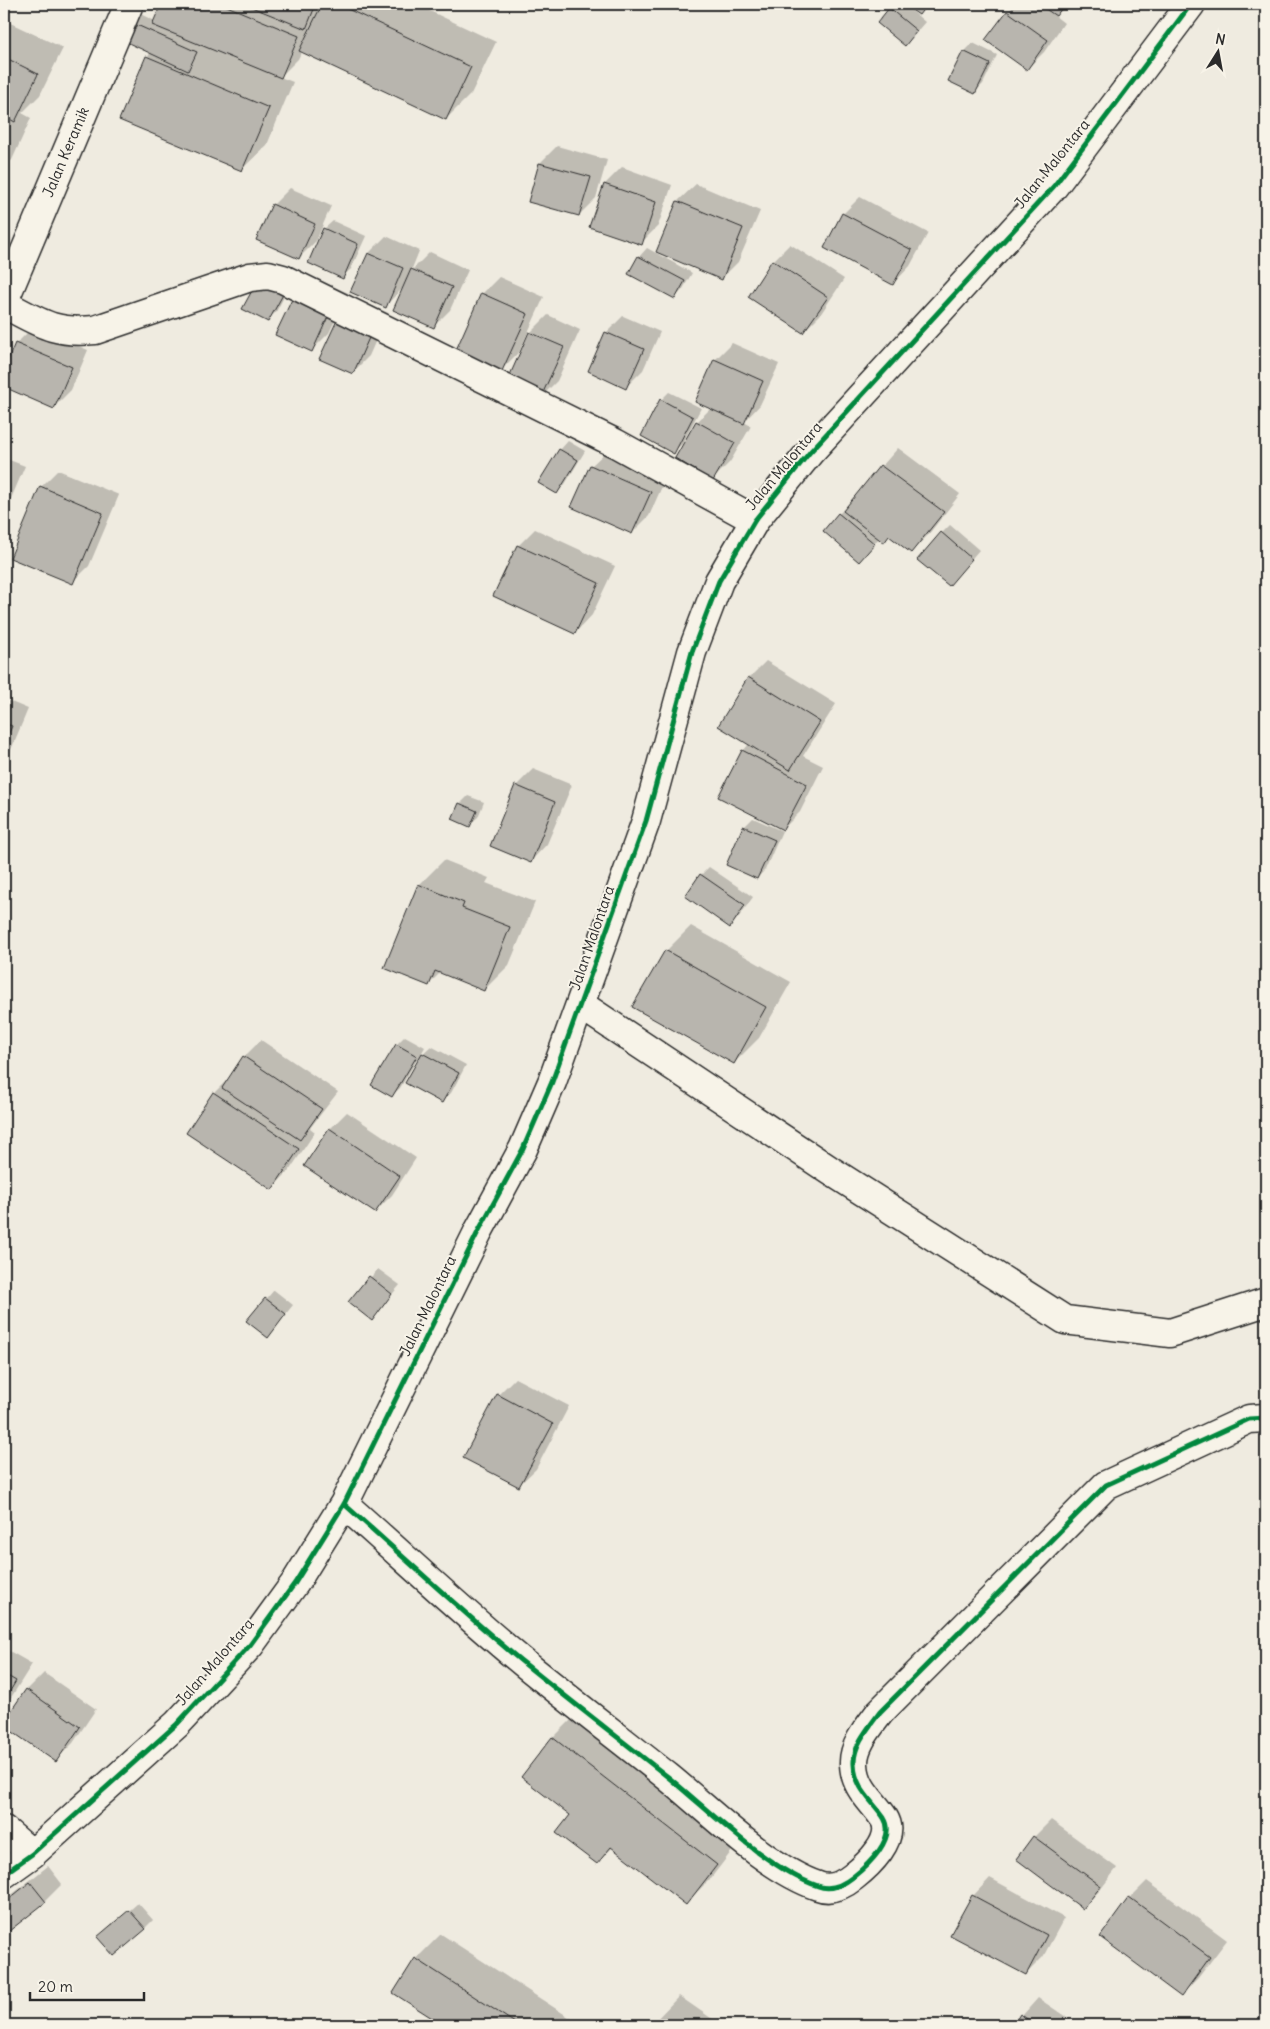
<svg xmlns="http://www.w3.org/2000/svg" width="1270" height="2029" font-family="Delius,sans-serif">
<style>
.shadow{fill:#0003}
.building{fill:#b8b5ae;stroke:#2b2b2b}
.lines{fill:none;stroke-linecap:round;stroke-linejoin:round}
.minor-casing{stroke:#2b2b2b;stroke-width:31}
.minor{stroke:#f7f3e8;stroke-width:28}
.cycleway-casing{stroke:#f7f3e8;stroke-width:8}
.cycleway{stroke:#00873e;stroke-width:5}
.labels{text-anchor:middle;stroke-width:4;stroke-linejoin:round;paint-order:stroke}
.street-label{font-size:15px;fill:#2b2b2b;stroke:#f7f3e8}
</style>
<rect width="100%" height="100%" fill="#efebe0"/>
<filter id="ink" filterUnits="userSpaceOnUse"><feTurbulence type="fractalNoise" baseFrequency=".02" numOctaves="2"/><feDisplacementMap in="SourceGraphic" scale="10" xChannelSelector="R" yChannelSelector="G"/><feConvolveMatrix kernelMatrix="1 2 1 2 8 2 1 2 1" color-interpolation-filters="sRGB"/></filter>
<g filter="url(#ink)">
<path class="shadow" d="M 162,4 L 415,4 L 496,42 L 471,94 L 446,119 L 302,51 L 298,59 L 280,77 L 293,82 L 267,145 L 241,170 L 147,57 L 151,53 L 121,39 L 138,13 L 155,21 Z
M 895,4 L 928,4 L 919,14 L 907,5 L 906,6 L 925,22 L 913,36 L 878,23 Z
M 1016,4 L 1067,4 L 1055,16 L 1064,23 L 1044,52 L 1027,69 L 1008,12 Z
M 4,20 L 63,48 L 40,95 L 22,113 L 31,118 L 12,160 L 4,167 Z
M 973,43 L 997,55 L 983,84 L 975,92 L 950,80 L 964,52 Z
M 557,146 L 607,160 L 596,198 L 579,215 L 540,163 Z
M 622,167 L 672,185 L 658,226 L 641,243 L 605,184 Z
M 696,184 L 760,211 L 738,262 L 721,279 L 657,252 L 678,201 Z
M 290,188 L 331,206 L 316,241 L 299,258 L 273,205 Z
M 860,197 L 928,233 L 910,266 L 893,284 L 843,214 Z
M 333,221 L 366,236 L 351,269 L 342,277 L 324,229 Z
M 386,236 L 419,251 L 411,271 L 430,252 L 468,270 L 450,310 L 433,327 L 404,287 L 385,306 L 352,291 L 369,253 Z
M 790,244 L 844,279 L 820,315 L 803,332 L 773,261 Z
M 647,248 L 692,273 L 683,289 L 675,298 L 639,257 Z
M 261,277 L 287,291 L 276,312 L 267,320 Z
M 313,277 L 348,293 L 329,333 L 312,350 L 296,294 Z
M 499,277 L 544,297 L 519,352 L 502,369 L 482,294 Z
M 357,299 L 388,313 L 369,356 L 352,373 L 340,316 Z
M 548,315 L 580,330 L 557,381 L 540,398 L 507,383 L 531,332 Z
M 623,316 L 660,332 L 643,370 L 626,387 L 606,333 Z
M 33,327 L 88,350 L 71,390 L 54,407 L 4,386 L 4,372 L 16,344 Z
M 732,343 L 779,364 L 760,405 L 744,422 L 751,426 L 730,462 L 713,479 L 697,422 L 711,408 L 715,360 Z
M 669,392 L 701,408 L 682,444 L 673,452 L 661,400 Z
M 568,441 L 585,451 L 565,484 L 557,492 L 540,482 L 560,450 Z
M 898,448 L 960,494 L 928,535 L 911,552 L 890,535 L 879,538 L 867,552 L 824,531 Z
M 609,449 L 667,475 L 649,516 L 632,533 L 591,466 Z
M 4,458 L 25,466 L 7,508 L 4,511 Z
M 58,470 L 119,495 L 89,566 L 72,583 L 41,487 Z
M 950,525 L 979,550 L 949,585 L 942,533 Z
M 535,529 L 615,566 L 592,615 L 575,633 L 518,546 Z
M 766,661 L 836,704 L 803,756 L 823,766 L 800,812 L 783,829 L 743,751 L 749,744 L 749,678 Z
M 4,699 L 28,709 L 8,757 L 4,761 Z
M 533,769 L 572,785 L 547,844 L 530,862 L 516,786 Z
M 468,796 L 484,802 L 478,817 L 469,825 L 460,804 Z
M 753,818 L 782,831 L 765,870 L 757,878 L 728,864 L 744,827 Z
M 444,860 L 489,878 L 486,883 L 535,902 L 509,965 L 484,990 L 441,972 L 428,985 L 419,885 Z
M 709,867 L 753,897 L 738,918 L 730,926 L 701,875 Z
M 691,926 L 791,982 L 759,1038 L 734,1063 L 666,951 Z
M 405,1036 L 425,1047 L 420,1056 L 431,1046 L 466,1065 L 451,1093 L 442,1101 L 417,1059 L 400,1088 L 391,1096 L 372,1085 L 397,1044 Z
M 261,1040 L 338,1092 L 310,1128 L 315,1132 L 289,1171 L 272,1188 L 188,1132 L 214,1093 L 232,1075 L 244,1057 Z
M 347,1112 L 416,1158 L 392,1195 L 375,1212 L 330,1129 Z
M 378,1269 L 400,1285 L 371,1319 L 350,1302 Z
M 274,1290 L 293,1305 L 268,1336 L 248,1321 Z
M 515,1378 L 569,1406 L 536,1469 L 518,1486 L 498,1395 Z
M 4,1648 L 32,1664 L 12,1696 L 4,1705 Z
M 44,1673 L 96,1709 L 73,1743 L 56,1760 L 4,1724 L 27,1690 Z
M 578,1713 L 741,1839 L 711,1878 L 686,1903 L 613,1847 L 597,1863 L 572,1815 L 553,1738 Z
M 1051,1820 L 1117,1868 L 1100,1890 L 1083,1907 L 1017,1859 L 1034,1837 Z
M 48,1866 L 62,1884 L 45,1901 L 4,1934 L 4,1901 Z
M 990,1878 L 1064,1918 L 1043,1957 L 1026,1974 L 973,1896 Z
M 1147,1881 L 1227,1940 L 1198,1978 L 1180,1996 L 1130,1898 Z
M 138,1903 L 153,1920 L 145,1928 L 99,1937 Z
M 441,1934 L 581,2025 L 445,2025 L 394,1992 L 416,1959 Z
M 679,1996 L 721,2025 L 651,2025 Z
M 1038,1998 L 1078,2025 L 1014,2025 Z"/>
<path class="building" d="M 161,4 L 222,4 L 299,36 L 281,78 L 152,25 Z
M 244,4 L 316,4 L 306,29 Z
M 322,4 L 337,4 L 471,67 L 446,120 L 299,51 Z
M 903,4 L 927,4 L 919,15 Z
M 1038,4 L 1065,4 L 1056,16 Z
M 889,8 L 917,31 L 905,46 L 877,23 Z
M 1007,11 L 1048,40 L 1027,70 L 985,40 Z
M 128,21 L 197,52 L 188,71 L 120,39 Z
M 963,51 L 990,64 L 975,94 L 948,81 Z
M 146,56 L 269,108 L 242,171 L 119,120 Z
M 4,57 L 38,74 L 15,122 L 4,116 Z
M 539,163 L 591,177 L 579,216 L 528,202 Z
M 604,184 L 656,202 L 642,245 L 589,227 Z
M 677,201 L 743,228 L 722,280 L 656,252 Z
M 272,204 L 315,224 L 299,259 L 256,240 Z
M 842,213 L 912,250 L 893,285 L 824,248 Z
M 323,228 L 358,244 L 343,279 L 308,263 Z
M 368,253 L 403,268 L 386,308 L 350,292 Z
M 638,256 L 685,281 L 675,299 L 628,274 Z
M 772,260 L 828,297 L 803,333 L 748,297 Z
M 411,269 L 452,287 L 434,328 L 393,310 Z
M 260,276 L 286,289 L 268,322 L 242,309 Z
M 295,293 L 331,310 L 312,352 L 275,335 Z
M 481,293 L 528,314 L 502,371 L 456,350 Z
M 339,316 L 372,331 L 353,374 L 319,359 Z
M 529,332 L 564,347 L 540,399 L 506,384 Z
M 605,332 L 644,349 L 626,389 L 588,371 Z
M 15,343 L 72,367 L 54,409 L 4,387 L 4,369 Z
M 714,359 L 763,381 L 744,424 L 695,402 Z
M 660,399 L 693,417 L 674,454 L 641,436 Z
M 696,421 L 735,443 L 713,481 L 675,458 Z
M 559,449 L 578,460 L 557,494 L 538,483 Z
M 590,465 L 651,492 L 632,534 L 571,507 Z
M 880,465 L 944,512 L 911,553 L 889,536 L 884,543 L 843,511 Z
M 40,486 L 103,513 L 73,584 L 10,558 Z
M 838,513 L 875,544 L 859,562 L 823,531 Z
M 941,532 L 972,559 L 949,586 L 917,560 Z
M 517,545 L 599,583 L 575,634 L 493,596 Z
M 748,677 L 820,722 L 790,770 L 718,726 Z
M 4,723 L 12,726 L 4,745 Z
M 742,750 L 807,784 L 783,830 L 718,797 Z
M 515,785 L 555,802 L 531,863 L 490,846 Z
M 459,803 L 477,811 L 470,827 L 452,819 Z
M 743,826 L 775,840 L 757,879 L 726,865 Z
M 700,874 L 745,905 L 730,928 L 685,896 Z
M 418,884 L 464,903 L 462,908 L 510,927 L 484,991 L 435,971 L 429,986 L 384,968 Z
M 665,950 L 766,1007 L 734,1064 L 632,1007 Z
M 396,1044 L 417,1056 L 392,1097 L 371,1085 Z
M 422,1053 L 459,1073 L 442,1103 L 405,1083 Z
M 243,1056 L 322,1109 L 300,1140 L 222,1088 Z
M 213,1092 L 299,1149 L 272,1190 L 186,1133 Z
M 329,1128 L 400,1176 L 375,1213 L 304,1166 Z
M 369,1276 L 392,1294 L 372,1321 L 348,1302 Z
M 265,1298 L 286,1314 L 268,1338 L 246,1321 Z
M 497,1394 L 553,1424 L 519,1487 L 463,1458 Z
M 4,1674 L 16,1681 L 4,1701 Z
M 26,1689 L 80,1727 L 56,1762 L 4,1726 L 4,1721 Z
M 552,1737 L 717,1865 L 686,1905 L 611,1847 L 597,1864 L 556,1833 L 570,1815 L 521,1777 Z
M 1033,1836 L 1101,1886 L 1083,1909 L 1016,1859 Z
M 30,1882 L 46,1902 L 4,1935 L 4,1903 Z
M 972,1895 L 1047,1935 L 1026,1975 L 950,1935 Z
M 1129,1897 L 1210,1957 L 1181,1997 L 1100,1937 Z
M 129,1910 L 146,1929 L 114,1956 L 97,1937 Z
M 415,1958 L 518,2025 L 443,2025 L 393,1993 Z
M 1020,2014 L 1036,2025 L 1013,2025 Z"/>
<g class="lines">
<defs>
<path id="minor" d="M 4,301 L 129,4
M 4,304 C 39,322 53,334 95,330 L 250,277 L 268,275 L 283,279 L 615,443 L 755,520
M 581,1005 L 831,1171 L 1065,1320 L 1170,1333 L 1266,1302
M 344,1504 C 404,1557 463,1613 525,1664 C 572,1702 620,1739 668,1777 C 711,1812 766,1868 818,1886 C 831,1891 843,1885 853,1877 C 867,1866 897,1839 884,1818 C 872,1800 855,1789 854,1764 C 853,1745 869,1727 880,1712 L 1106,1485 L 1249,1419 L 1266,1418
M 4,1830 L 32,1854
M 4,1874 L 32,1854 L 177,1724 L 250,1645 L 295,1583 L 344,1504 L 478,1232 L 523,1149 L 552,1082 L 646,821 L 692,652 L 719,581 L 755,520 L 810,452 L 1054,186 L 1191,4"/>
</defs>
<use href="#minor" class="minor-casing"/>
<use href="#minor" class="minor"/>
<defs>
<path id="cycleway" d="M 344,1504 C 404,1557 463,1613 525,1664 C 572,1702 620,1739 668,1777 C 711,1812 766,1868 818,1886 C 831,1891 843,1885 853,1877 C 867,1866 897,1839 884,1818 C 872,1800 855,1789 854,1764 C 853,1745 869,1727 880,1712 L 1106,1485 L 1249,1419 L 1266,1418
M 4,1874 L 32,1854 L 177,1724 L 250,1645 L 295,1583 L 344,1504 L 478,1232 L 523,1149 L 552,1082 L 646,821 L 692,652 L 719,581 L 755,520 L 810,452 L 1054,186 L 1191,4"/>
</defs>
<use href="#cycleway" class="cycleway-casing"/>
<use href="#cycleway" class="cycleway"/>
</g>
</g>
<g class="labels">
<g class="street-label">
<text transform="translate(66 152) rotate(-67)" y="5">Jalan Keramik</text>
<text transform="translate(1052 164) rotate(-51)" y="5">Jalan Malontara</text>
<text transform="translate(784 466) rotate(-50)" y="5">Jalan Malontara</text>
<text transform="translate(592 938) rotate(-71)" y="5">Jalan Malontara</text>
<text transform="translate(428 1306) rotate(-64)" y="5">Jalan Malontara</text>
<text transform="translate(215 1662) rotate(-49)" y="5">Jalan Malontara</text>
</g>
</g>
<rect width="1270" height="2029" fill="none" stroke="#f7f3e8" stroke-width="20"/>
<rect x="10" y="10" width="1250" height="2009" fill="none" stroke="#2b2b2b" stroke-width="2" filter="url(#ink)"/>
<g transform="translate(1218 52) rotate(11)" stroke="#f7f3e8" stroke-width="4" paint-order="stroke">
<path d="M0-4L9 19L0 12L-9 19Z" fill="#2b2b2b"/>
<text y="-8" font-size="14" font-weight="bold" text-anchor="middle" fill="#2b2b2b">N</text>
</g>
<path d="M30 1992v8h114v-8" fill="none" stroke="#2b2b2b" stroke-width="2.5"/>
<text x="38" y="1992" font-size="15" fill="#2b2b2b" stroke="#f7f3e8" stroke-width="4" paint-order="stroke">20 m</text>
</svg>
